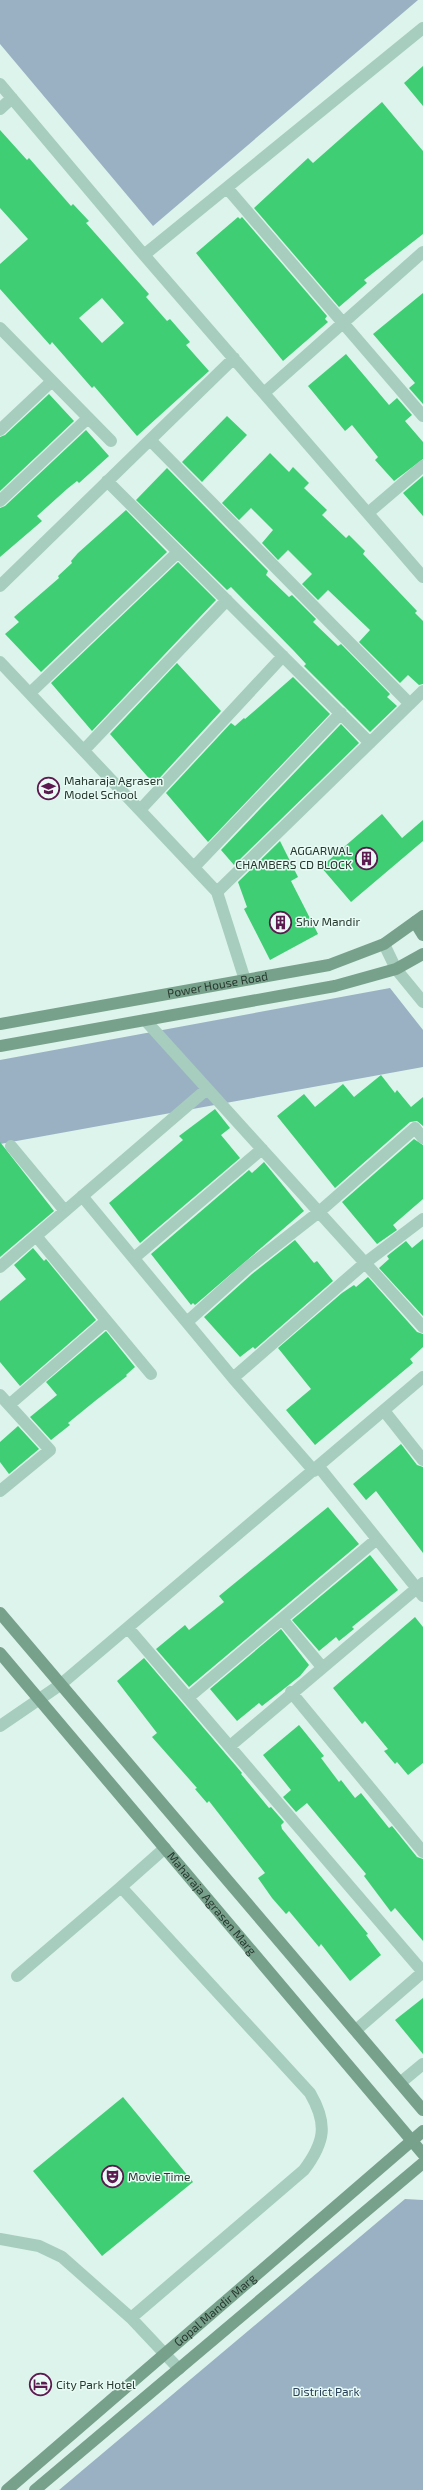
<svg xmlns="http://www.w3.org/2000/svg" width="423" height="2490" font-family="'Exo 2',sans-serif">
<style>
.green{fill:#9ab1c4}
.building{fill:#3fce74;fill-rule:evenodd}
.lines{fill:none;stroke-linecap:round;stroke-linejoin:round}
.street{stroke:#a6cdbd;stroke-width:12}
.secondary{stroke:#78a18c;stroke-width:12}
.labels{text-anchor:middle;stroke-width:3;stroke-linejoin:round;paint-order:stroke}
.poi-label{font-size:12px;fill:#28392f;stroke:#e8fbf5;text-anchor:start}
.street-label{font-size:12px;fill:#28392f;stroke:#e8fbf5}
.park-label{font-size:12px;fill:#2a4159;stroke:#e8fbf5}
</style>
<rect width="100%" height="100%" fill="#dcf4eb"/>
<path class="green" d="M 0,0 L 418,0 L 153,226 L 0,44 Z
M 390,988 L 423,1030 L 423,1067 L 0,1144 L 0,1060 Z
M 405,2199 L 423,2200 L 423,2490 L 59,2490 Z"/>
<path class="building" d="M 423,66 L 423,106 L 404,83 Z
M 382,102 L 423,151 L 423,234 L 364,280 L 367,283 L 339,307 L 254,208 L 308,158 L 313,163 Z
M 0,130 L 27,160 L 29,158 L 71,206 L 73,204 L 89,221 L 86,223 L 149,294 L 146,297 L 167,321 L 170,319 L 190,342 L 186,345 L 209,371 L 137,436 L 94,386 L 92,388 L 52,342 L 50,345 L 0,289 L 0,264 L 28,239 L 0,208 ZM 102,298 L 124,323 L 102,343 L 79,318 Z
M 238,217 L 240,219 L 242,217 L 327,316 L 325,319 L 328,322 L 283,361 L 196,253 Z
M 423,293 L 423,404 L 409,388 L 415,383 L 373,334 Z
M 346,354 L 389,405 L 397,398 L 412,415 L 405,421 L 423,442 L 423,459 L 394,481 L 375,460 L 378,457 L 352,425 L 345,431 L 308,386 Z
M 49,394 L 74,421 L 0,491 L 0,437 L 5,435 Z
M 227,416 L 247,435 L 202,482 L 182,462 Z
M 86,430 L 109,456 L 79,483 L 77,481 L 67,489 L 37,516 L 42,521 L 0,557 L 0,508 L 5,506 Z
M 270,453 L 289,472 L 293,467 L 309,483 L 304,488 L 327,510 L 322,515 L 346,538 L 349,535 L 365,551 L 363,554 L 417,611 L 415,613 L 423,621 L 423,684 L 419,685 L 408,675 L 400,683 L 359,642 L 370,630 L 328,590 L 318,600 L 302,584 L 312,574 L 288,550 L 278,560 L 262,543 L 273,530 L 251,508 L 239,520 L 222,503 Z
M 167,468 L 268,571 L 266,575 L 289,597 L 292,595 L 316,619 L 313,622 L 338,646 L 341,644 L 390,694 L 387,697 L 397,706 L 370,732 L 304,666 L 306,664 L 294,651 L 231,587 L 227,590 L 136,500 Z
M 423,476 L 423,516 L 403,493 Z
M 126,510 L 167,552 L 41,672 L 5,634 L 19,622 L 14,617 L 59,578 L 58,576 L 72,563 L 71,561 L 78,553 Z
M 178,562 L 216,600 L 92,731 L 51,683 Z
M 177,663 L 221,711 L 154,784 L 110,734 Z
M 293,677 L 330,714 L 208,842 L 166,793 L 231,723 L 235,726 L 244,718 L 245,719 Z
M 341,724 L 359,743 L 234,865 L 221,850 Z
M 382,814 L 402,838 L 423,820 L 423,841 L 351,902 L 321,867 Z
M 280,841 L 298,877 L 291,881 L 318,934 L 270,960 L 244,909 L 247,907 L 238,882 Z
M 381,1075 L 395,1093 L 397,1090 L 411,1107 L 423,1097 L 423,1126 L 417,1121 L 410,1122 L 335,1188 L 277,1116 L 304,1094 L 315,1107 L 343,1084 L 354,1097 Z
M 215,1109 L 230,1128 L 221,1135 L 240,1158 L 140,1243 L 109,1203 L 183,1140 L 179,1136 Z
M 414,1139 L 423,1145 L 423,1199 L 393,1225 L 397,1230 L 377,1244 L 342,1202 Z
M 0,1142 L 54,1211 L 0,1257 Z
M 264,1162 L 304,1211 L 195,1305 L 193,1303 L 191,1305 L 151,1254 L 249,1170 L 252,1173 Z
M 423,1239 L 423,1316 L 379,1268 L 389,1259 L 387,1256 L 406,1241 L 412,1248 Z
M 295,1240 L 314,1263 L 317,1261 L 333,1281 L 255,1349 L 253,1347 L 240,1357 L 204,1317 L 252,1274 Z
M 33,1248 L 44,1261 L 46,1259 L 96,1320 L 20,1386 L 0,1362 L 0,1301 L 26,1279 L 14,1265 Z
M 368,1277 L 417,1332 L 423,1334 L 423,1347 L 410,1359 L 413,1363 L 315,1445 L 286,1410 L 311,1389 L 278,1348 L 342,1293 L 354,1285 L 356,1287 Z
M 106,1331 L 135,1367 L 126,1375 L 127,1376 L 95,1401 L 68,1423 L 70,1425 L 51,1440 L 30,1417 L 57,1395 L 46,1382 Z
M 18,1426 L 39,1449 L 9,1474 L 0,1462 L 0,1442 Z
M 401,1444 L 417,1465 L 423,1467 L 423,1553 L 376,1491 L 366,1500 L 353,1484 Z
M 328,1507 L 359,1544 L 189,1687 L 156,1649 L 185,1625 L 189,1630 L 224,1602 L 219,1596 Z
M 370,1555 L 398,1590 L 352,1627 L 354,1629 L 339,1641 L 336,1637 L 319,1651 L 292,1620 Z
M 415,1617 L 423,1627 L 423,1763 L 408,1775 L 397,1762 L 395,1764 L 384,1751 L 388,1749 L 365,1721 L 362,1724 L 333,1688 Z
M 281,1629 L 309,1665 L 300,1676 L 280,1692 L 262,1706 L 259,1703 L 237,1721 L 210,1689 Z
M 144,1658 L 242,1773 L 241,1774 L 269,1808 L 271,1807 L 284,1822 L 281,1825 L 282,1829 L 368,1934 L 366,1935 L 381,1955 L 350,1981 L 321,1944 L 319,1947 L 289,1911 L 286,1914 L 272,1898 L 258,1878 L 265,1873 L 209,1801 L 207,1803 L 195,1789 L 197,1788 L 152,1737 L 157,1733 L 117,1681 Z
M 299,1725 L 324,1756 L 321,1758 L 339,1782 L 341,1780 L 355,1798 L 361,1793 L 389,1828 L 392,1826 L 417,1857 L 423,1859 L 423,1941 L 395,1908 L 391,1912 L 364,1876 L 366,1874 L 307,1803 L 296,1812 L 283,1797 L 291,1790 L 263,1755 Z
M 423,1998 L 423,2054 L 395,2020 Z
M 123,2097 L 193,2182 L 102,2256 L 33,2171 Z"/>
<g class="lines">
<path class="street" d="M 0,84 L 144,255 L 423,577
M 0,109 L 12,98
M 227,188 L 423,416
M 144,255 L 423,28
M 0,328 L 111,441
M 264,393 L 423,252
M 0,430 L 52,381
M 150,440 L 410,704
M 107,481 L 370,743
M 0,501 L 88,418
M 368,513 L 423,466
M 0,586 L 234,358
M 0,662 L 217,892 L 245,980
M 30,693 L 178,552
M 84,750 L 227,600
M 140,810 L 283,656
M 194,867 L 341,713
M 217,892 L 423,691
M 384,944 L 396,969 L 423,1002
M 145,1020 L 423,1327
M 11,1146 L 65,1211
M 82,1196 L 233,1378 L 314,1471
M 36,1236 L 151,1374
M 134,1258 L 262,1149
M 0,1267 L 207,1089
M 187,1322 L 247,1268 L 319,1212 L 415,1128 L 423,1138
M 233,1378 L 365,1263 L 423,1219
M 0,1395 L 50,1450 L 0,1491
M 9,1405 L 106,1321
M 385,1412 L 423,1460
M 319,1467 L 423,1596
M 282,1619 L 322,1667
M 128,1628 L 423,1972
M 291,1692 L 423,1852
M 189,1697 L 377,1539
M 0,1726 L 60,1685 L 423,1377
M 230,1746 L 423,1583
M 17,1976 L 121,1887
M 356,2030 L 423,1972
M 400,2083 L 423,2064
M 0,2239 L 39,2246 L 62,2257 L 131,2318 L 179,2369
M 131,2318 L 304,2170 C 325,2142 328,2124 310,2093 L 121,1887 L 165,1848"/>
<g class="secondary">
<path d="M 415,922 L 423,935"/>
<path id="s1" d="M 0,1024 L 329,965 L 384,944 L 423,916"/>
<path d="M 0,1046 L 335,986 L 396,969 L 423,954"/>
<path d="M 0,1613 L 423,2110"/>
<path id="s2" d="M 0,1653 L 423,2154"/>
<path id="s3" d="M 7,2490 L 423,2131"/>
<path d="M 35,2490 L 423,2163"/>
</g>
</g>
<defs>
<symbol id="school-ring" viewBox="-11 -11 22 22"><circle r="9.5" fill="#e8fbf5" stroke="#5d1a50" stroke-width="1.5"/><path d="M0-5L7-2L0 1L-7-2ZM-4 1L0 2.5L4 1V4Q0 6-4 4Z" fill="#5d1a50"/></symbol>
<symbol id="building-ring" viewBox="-11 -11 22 22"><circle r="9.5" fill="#e8fbf5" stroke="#5d1a50" stroke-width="1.5"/><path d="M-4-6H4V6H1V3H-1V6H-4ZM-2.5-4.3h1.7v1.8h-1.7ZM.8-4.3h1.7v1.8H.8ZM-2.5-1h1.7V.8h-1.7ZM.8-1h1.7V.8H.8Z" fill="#5d1a50"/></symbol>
<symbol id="theatre-ring" viewBox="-11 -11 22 22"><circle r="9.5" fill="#e8fbf5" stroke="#5d1a50" stroke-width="1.5"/><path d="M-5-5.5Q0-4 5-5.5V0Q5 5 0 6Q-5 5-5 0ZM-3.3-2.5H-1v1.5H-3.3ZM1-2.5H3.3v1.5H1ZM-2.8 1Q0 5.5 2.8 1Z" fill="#5d1a50"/></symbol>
<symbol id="hotel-ring" viewBox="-11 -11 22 22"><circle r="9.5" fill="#e8fbf5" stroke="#5d1a50" stroke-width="1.5"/><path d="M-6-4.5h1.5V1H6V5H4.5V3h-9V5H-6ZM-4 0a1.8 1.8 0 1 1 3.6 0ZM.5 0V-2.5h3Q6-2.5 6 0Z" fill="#5d1a50"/></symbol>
</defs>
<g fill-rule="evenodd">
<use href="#school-ring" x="36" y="776" width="25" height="25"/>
<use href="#building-ring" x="354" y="846" width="25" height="25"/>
<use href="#building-ring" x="268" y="910" width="25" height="25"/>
<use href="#theatre-ring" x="100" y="2164" width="25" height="25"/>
<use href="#hotel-ring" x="28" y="2372" width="25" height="25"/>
</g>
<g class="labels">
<g class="poi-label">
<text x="64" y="785">Maharaja Agrasen<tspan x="64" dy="14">Model School</tspan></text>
<text x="352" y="855" text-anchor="end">AGGARWAL<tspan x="352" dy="14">CHAMBERS CD BLOCK</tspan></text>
<text x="296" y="926">Shiv Mandir</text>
<text x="128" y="2181">Movie Time</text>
<text x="56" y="2389">City Park Hotel</text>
</g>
<g class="street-label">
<text dy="4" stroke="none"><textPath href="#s1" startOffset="221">Power House Road</textPath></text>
<text dy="4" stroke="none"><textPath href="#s2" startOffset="328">Maharaja Agrasen Marg</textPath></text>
<text dy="4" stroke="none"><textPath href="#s3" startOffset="275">Gopal Mandir Marg</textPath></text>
</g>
<g class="park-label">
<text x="326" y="2396">District Park</text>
</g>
</g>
</svg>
